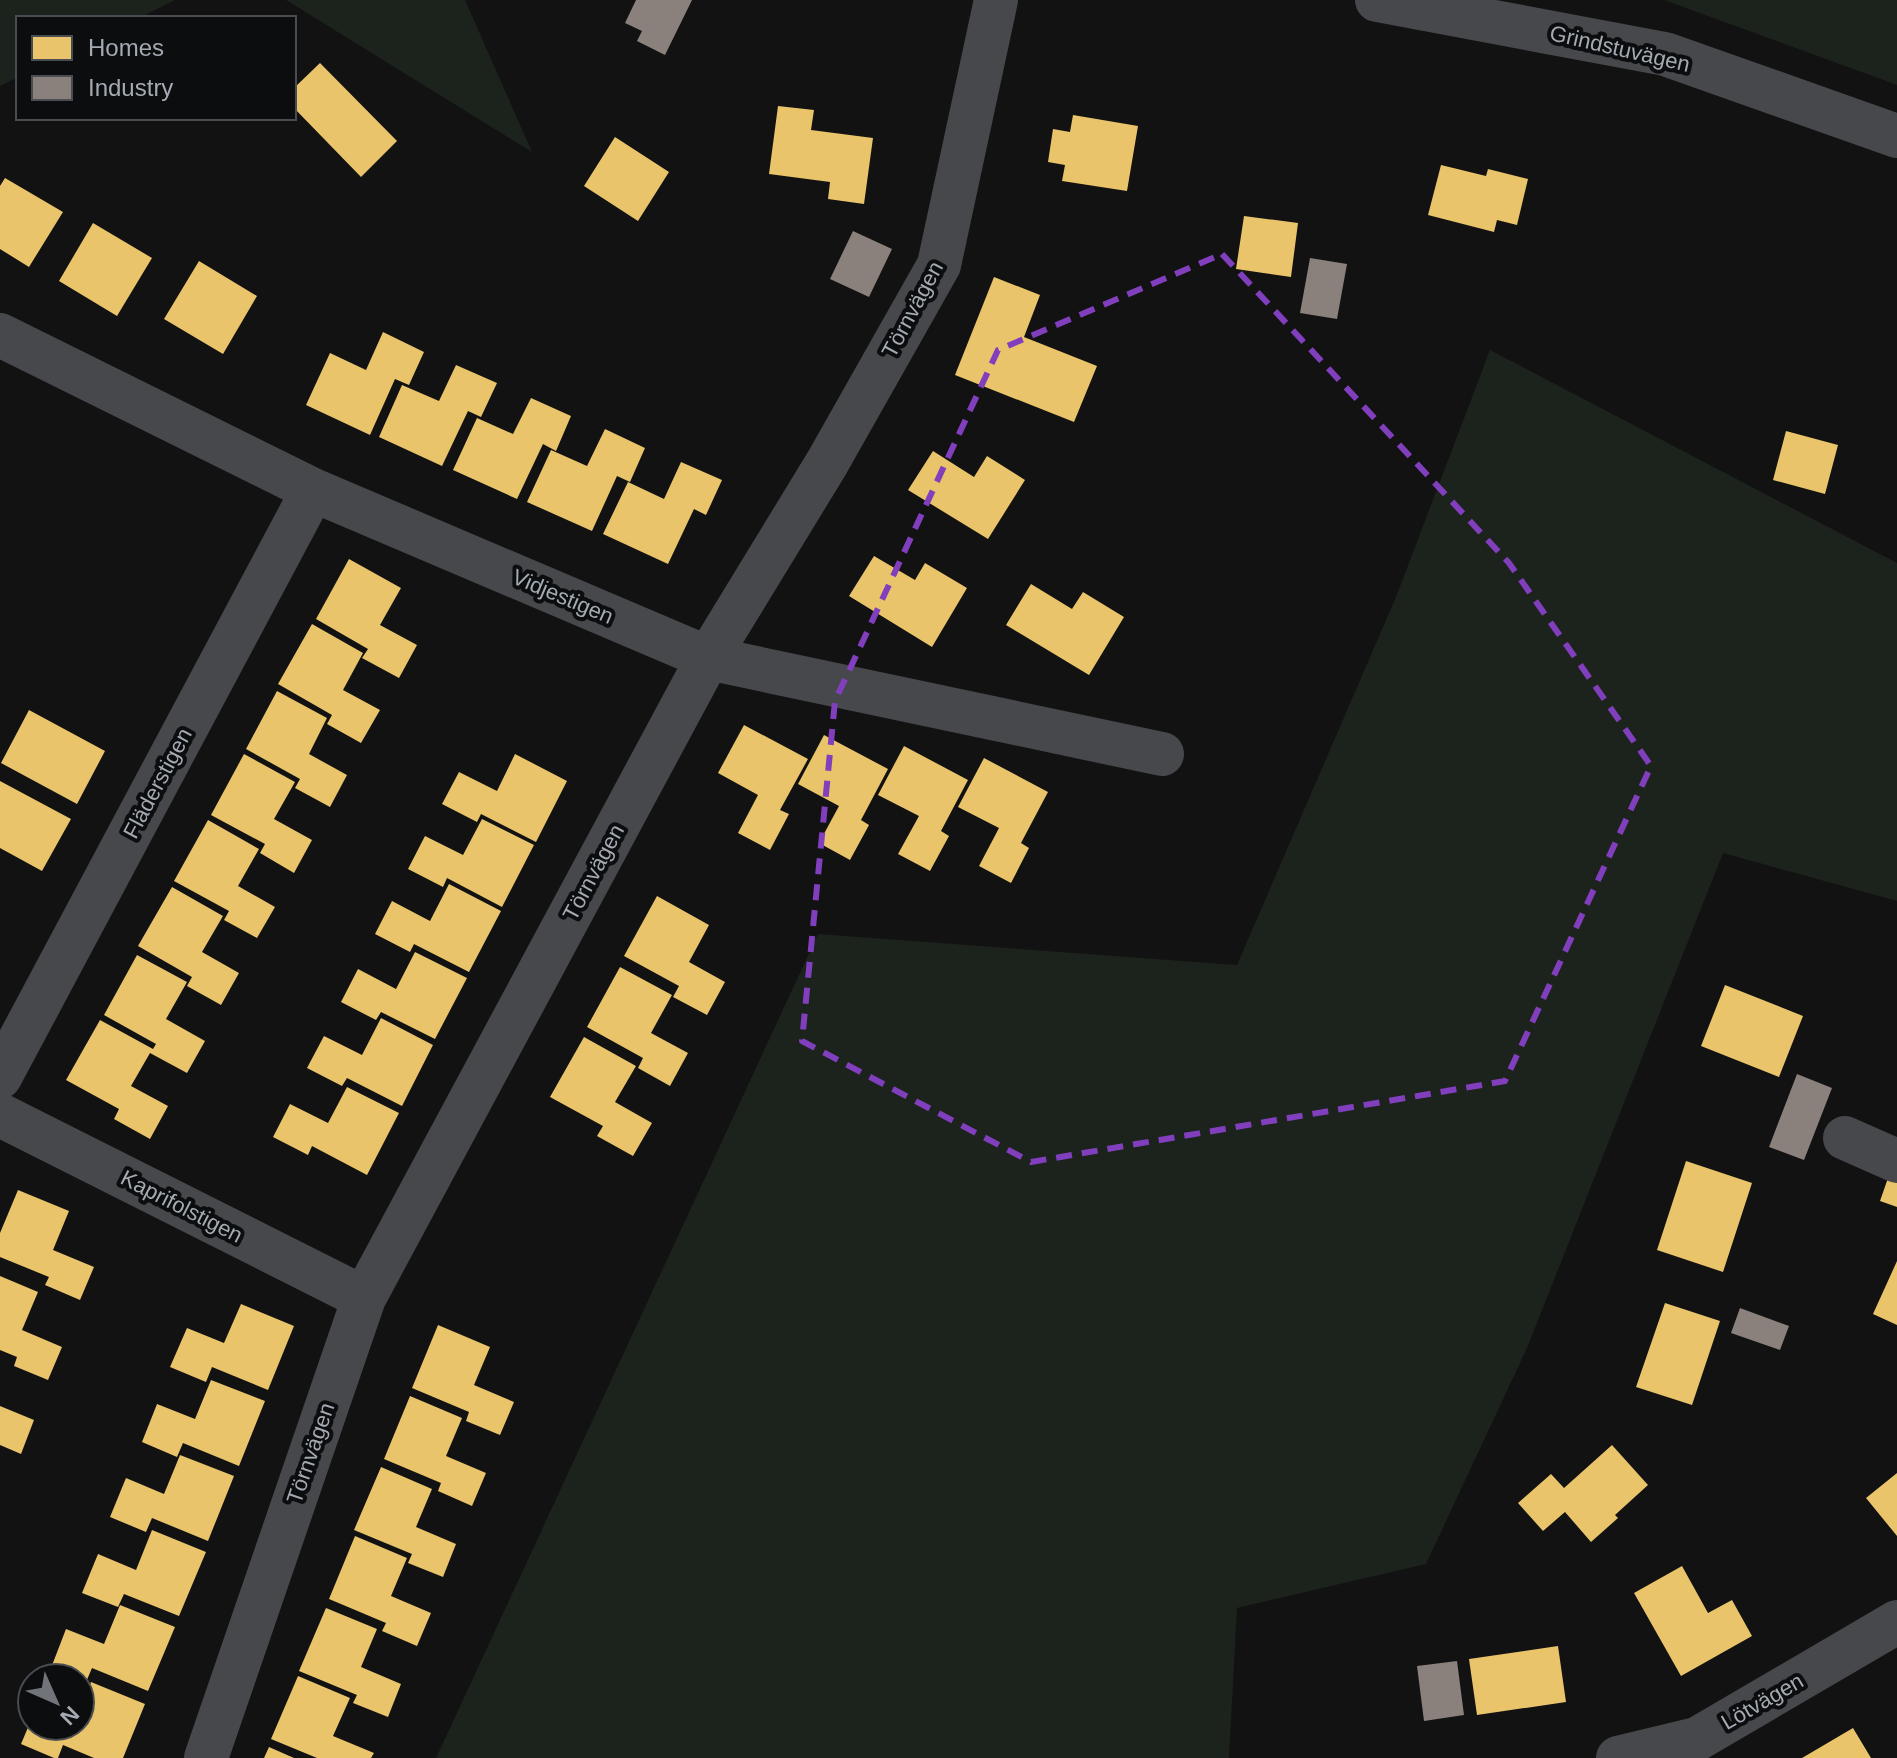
<svg xmlns="http://www.w3.org/2000/svg" width="1897" height="1758" font-family="Helvetica,sans-serif">
<style>
.green{fill:#1c221c}
.homes{fill:#e9c46a}
.industry{fill:#8a817c}
.lines{fill:none;stroke-linecap:round;stroke-linejoin:round}
.minor{stroke:#46484b;stroke-width:44}
.marked{fill:none;stroke:#813fbd;stroke-width:6;stroke-dasharray:16 10;stroke-linejoin:round}
.labels{text-anchor:middle;stroke-width:8;stroke-linejoin:round;paint-order:stroke}
.street-label{font-size:22px;fill:#a4aab2;stroke:#0c0d0e}
</style>
<rect width="100%" height="100%" fill="#121212"/>
<path class="green" d="M 0,0 L 175,0 L 139,18 L 18,18 L 18,77 L 0,86 Z
M 286,0 L 465,0 L 532,152 Z
M 1664,0 L 1897,0 L 1897,85 Z
M 1490,350 L 1897,563 L 1897,901 L 1723,853 L 1527,1348 L 1426,1564 L 1237,1608 L 1229,1758 L 436,1758 L 818,934 L 1237,965 L 1396,597 Z"/>
<path class="homes" d="M 320,63 L 397,141 L 361,177 L 294,108 L 294,88 Z
M 778,106 L 814,110 L 811,130 L 873,138 L 864,204 L 828,199 L 830,182 L 769,174 Z
M 1073,115 L 1138,126 L 1127,191 L 1062,181 L 1065,165 L 1048,162 L 1053,129 L 1070,132 Z
M 615,137 L 669,172 L 638,221 L 584,186 Z
M 1441,165 L 1486,176 L 1488,169 L 1528,179 L 1517,225 L 1497,220 L 1494,232 L 1428,215 Z
M 5,178 L 63,212 L 29,267 L 0,249 L 0,186 Z
M 1244,216 L 1298,223 L 1291,277 L 1236,269 Z
M 93,223 L 152,258 L 117,316 L 59,281 Z
M 199,261 L 257,296 L 223,354 L 164,319 Z
M 994,277 L 1040,295 L 1024,337 L 1097,366 L 1074,422 L 955,375 Z
M 383,332 L 424,352 L 409,385 L 395,379 L 370,435 L 306,405 L 330,353 L 366,370 Z
M 456,365 L 497,383 L 481,417 L 468,411 L 442,466 L 379,437 L 402,385 L 439,401 Z
M 531,398 L 571,416 L 556,451 L 543,444 L 517,499 L 453,470 L 477,418 L 513,434 Z
M 605,429 L 645,448 L 630,482 L 617,476 L 592,531 L 527,502 L 551,450 L 587,466 Z
M 1786,431 L 1838,445 L 1825,494 L 1773,480 Z
M 933,451 L 974,477 L 987,456 L 1025,480 L 988,539 L 908,490 Z
M 681,462 L 722,480 L 706,515 L 694,509 L 668,564 L 603,534 L 628,482 L 664,499 Z
M 874,556 L 915,580 L 925,563 L 967,588 L 932,647 L 849,596 Z
M 349,559 L 401,588 L 380,625 L 417,645 L 399,678 L 362,658 L 368,649 L 316,619 Z
M 1031,584 L 1072,609 L 1083,592 L 1124,617 L 1089,675 L 1006,625 Z
M 312,624 L 363,653 L 343,690 L 380,710 L 361,743 L 327,724 L 332,715 L 278,684 Z
M 277,691 L 327,718 L 309,754 L 347,775 L 330,807 L 295,788 L 300,779 L 246,749 Z
M 29,710 L 105,751 L 77,804 L 1,763 Z
M 744,725 L 808,759 L 780,810 L 789,814 L 770,850 L 738,833 L 758,795 L 718,773 Z
M 824,735 L 888,769 L 861,820 L 869,825 L 850,860 L 819,843 L 839,806 L 798,784 Z
M 904,746 L 968,780 L 941,831 L 949,836 L 930,871 L 898,854 L 919,816 L 878,795 Z
M 244,754 L 295,782 L 274,819 L 312,840 L 294,873 L 260,853 L 265,844 L 211,815 Z
M 515,754 L 567,781 L 536,842 L 481,814 L 477,822 L 442,804 L 459,772 L 497,791 Z
M 984,758 L 1048,792 L 1021,843 L 1029,848 L 1011,883 L 979,866 L 999,828 L 958,807 Z
M 0,781 L 71,819 L 42,871 L 0,848 Z
M 482,819 L 534,845 L 502,907 L 447,878 L 443,887 L 408,869 L 425,836 L 463,855 Z
M 208,820 L 259,849 L 238,886 L 275,907 L 257,938 L 224,920 L 229,911 L 174,881 Z
M 449,884 L 501,911 L 469,972 L 414,944 L 410,952 L 375,934 L 392,901 L 430,921 Z
M 172,887 L 223,916 L 202,952 L 239,973 L 221,1005 L 187,986 L 192,977 L 138,946 Z
M 657,896 L 709,925 L 689,962 L 725,982 L 707,1015 L 673,997 L 679,986 L 624,956 Z
M 415,952 L 467,978 L 435,1039 L 381,1012 L 376,1020 L 341,1002 L 358,969 L 396,989 Z
M 137,955 L 187,982 L 166,1019 L 205,1041 L 187,1073 L 150,1053 L 131,1086 L 168,1106 L 150,1139 L 114,1119 L 119,1109 L 66,1080 L 100,1020 L 153,1049 L 156,1044 L 104,1015 Z
M 620,967 L 672,995 L 651,1033 L 688,1053 L 670,1086 L 638,1068 L 643,1058 L 587,1027 Z
M 1725,985 L 1803,1016 L 1779,1077 L 1701,1046 Z
M 381,1018 L 433,1045 L 402,1106 L 347,1078 L 342,1086 L 307,1068 L 324,1036 L 362,1055 Z
M 584,1037 L 636,1066 L 615,1102 L 652,1123 L 633,1156 L 597,1136 L 603,1126 L 550,1097 Z
M 347,1087 L 399,1113 L 367,1175 L 312,1146 L 308,1155 L 273,1137 L 290,1104 L 328,1123 Z
M 1686,1161 L 1752,1183 L 1723,1272 L 1657,1250 Z
M 1888,1178 L 1897,1181 L 1897,1207 L 1880,1201 Z
M 18,1190 L 69,1211 L 53,1250 L 94,1267 L 80,1300 L 45,1285 L 49,1277 L 0,1257 L 0,1233 Z
M 1897,1261 L 1897,1325 L 1873,1314 Z
M 0,1276 L 38,1292 L 22,1330 L 62,1347 L 48,1380 L 14,1366 L 17,1357 L 0,1350 Z
M 1665,1303 L 1720,1321 L 1692,1405 L 1636,1387 Z
M 241,1304 L 294,1326 L 268,1390 L 212,1367 L 206,1382 L 170,1367 L 187,1328 L 224,1343 Z
M 438,1325 L 490,1347 L 474,1385 L 514,1402 L 500,1435 L 466,1421 L 469,1412 L 412,1388 Z
M 211,1380 L 265,1401 L 239,1466 L 183,1443 L 177,1457 L 142,1442 L 157,1404 L 195,1419 Z
M 410,1396 L 462,1418 L 446,1456 L 486,1473 L 472,1506 L 438,1491 L 441,1483 L 384,1459 Z
M 0,1406 L 34,1420 L 21,1454 L 0,1445 Z
M 1612,1445 L 1648,1485 L 1615,1515 L 1618,1518 L 1591,1542 L 1565,1512 L 1543,1531 L 1518,1503 L 1551,1474 L 1564,1488 Z
M 180,1455 L 234,1476 L 208,1541 L 152,1518 L 146,1532 L 110,1517 L 126,1478 L 164,1494 Z
M 381,1467 L 432,1489 L 416,1527 L 456,1544 L 443,1577 L 408,1563 L 412,1554 L 354,1530 Z
M 1897,1473 L 1897,1536 L 1866,1498 Z
M 152,1530 L 206,1552 L 179,1616 L 124,1594 L 118,1607 L 82,1593 L 98,1554 L 136,1570 Z
M 355,1536 L 407,1558 L 391,1596 L 431,1613 L 417,1646 L 382,1631 L 386,1623 L 329,1599 Z
M 1682,1566 L 1708,1613 L 1732,1600 L 1752,1636 L 1681,1676 L 1634,1593 Z
M 120,1605 L 175,1627 L 148,1691 L 92,1668 L 86,1682 L 51,1668 L 66,1629 L 104,1644 Z
M 326,1608 L 377,1629 L 361,1667 L 401,1684 L 388,1717 L 353,1703 L 357,1695 L 299,1671 Z
M 1558,1646 L 1566,1702 L 1477,1715 L 1469,1659 Z
M 298,1676 L 350,1698 L 333,1736 L 374,1753 L 371,1758 L 317,1758 L 271,1739 Z
M 91,1682 L 145,1704 L 123,1758 L 94,1758 L 63,1745 L 58,1758 L 54,1758 L 21,1744 L 32,1718 L 32,1726 L 80,1726 L 80,1708 Z
M 1853,1728 L 1871,1758 L 1802,1758 Z
M 269,1747 L 294,1758 L 264,1758 Z"/>
<path class="industry" d="M 636,0 L 692,0 L 665,55 L 637,41 L 642,31 L 625,23 Z
M 853,231 L 892,249 L 869,297 L 830,279 Z
M 1310,258 L 1347,264 L 1337,319 L 1300,313 Z
M 1797,1074 L 1832,1088 L 1804,1160 L 1769,1147 Z
M 1740,1308 L 1789,1326 L 1780,1350 L 1731,1333 Z
M 1457,1661 L 1464,1715 L 1424,1721 L 1417,1666 Z"/>
<g class="lines">
<path class="minor" d="M 1377,0 L 1665,54 L 1897,136
M 0,335 L 313,490 L 708,658 L 1162,754
M 0,1077 L 313,490
M 0,1115 L 364,1298
M 1845,1138 L 1897,1161
M 206,1758 L 364,1298 L 708,658 L 827,463 L 939,265 L 996,0
M 1618,1758 L 1697,1739 L 1897,1622"/>
</g>
<path class="marked" d="M 1222,254 L 1509,563 L 1651,766 L 1505,1081 L 1031,1162 L 802,1041 L 835,701 L 998,350 Z"/>
<g class="labels">
<g class="street-label">
<text transform="translate(1620 48) rotate(13)" y="8">Grindstuvägen</text>
<text transform="translate(912 309) rotate(-62)" y="8">Törnvägen</text>
<text transform="translate(563 596) rotate(23)" y="8">Vidjestigen</text>
<text transform="translate(157 783) rotate(-62)" y="8">Fläderstigen</text>
<text transform="translate(593 872) rotate(-62)" y="8">Törnvägen</text>
<text transform="translate(182 1206) rotate(27)" y="8">Kaprifolstigen</text>
<text transform="translate(310 1453) rotate(-71)" y="8">Törnvägen</text>
<text transform="translate(1762 1701) rotate(-30)" y="8">Lötvägen</text>
</g>
</g>
<rect x="16" y="16" width="280" height="104" fill="#0c0d0e" stroke="#494c50" stroke-width="2"/>
<rect x="32" y="36" width="40" height="24" fill="#e9c46a" stroke="#494c50" stroke-width="2"/>
<text x="88" y="56" font-size="24" fill="#a4aab2">Homes</text>
<rect x="32" y="76" width="40" height="24" fill="#8a817c" stroke="#494c50" stroke-width="2"/>
<text x="88" y="96" font-size="24" fill="#a4aab2">Industry</text>
<g transform="translate(56 1702) rotate(135)"><circle r="38" fill="#0c0d0e" stroke="#494c50" stroke-width="2"/>
<path d="M0-6L14 30L0 20L-14 30Z" fill="#71757a"/>
<text y="-12" font-size="22" font-weight="bold" text-anchor="middle" fill="#a4aab2">N</text>
</g>
</svg>
